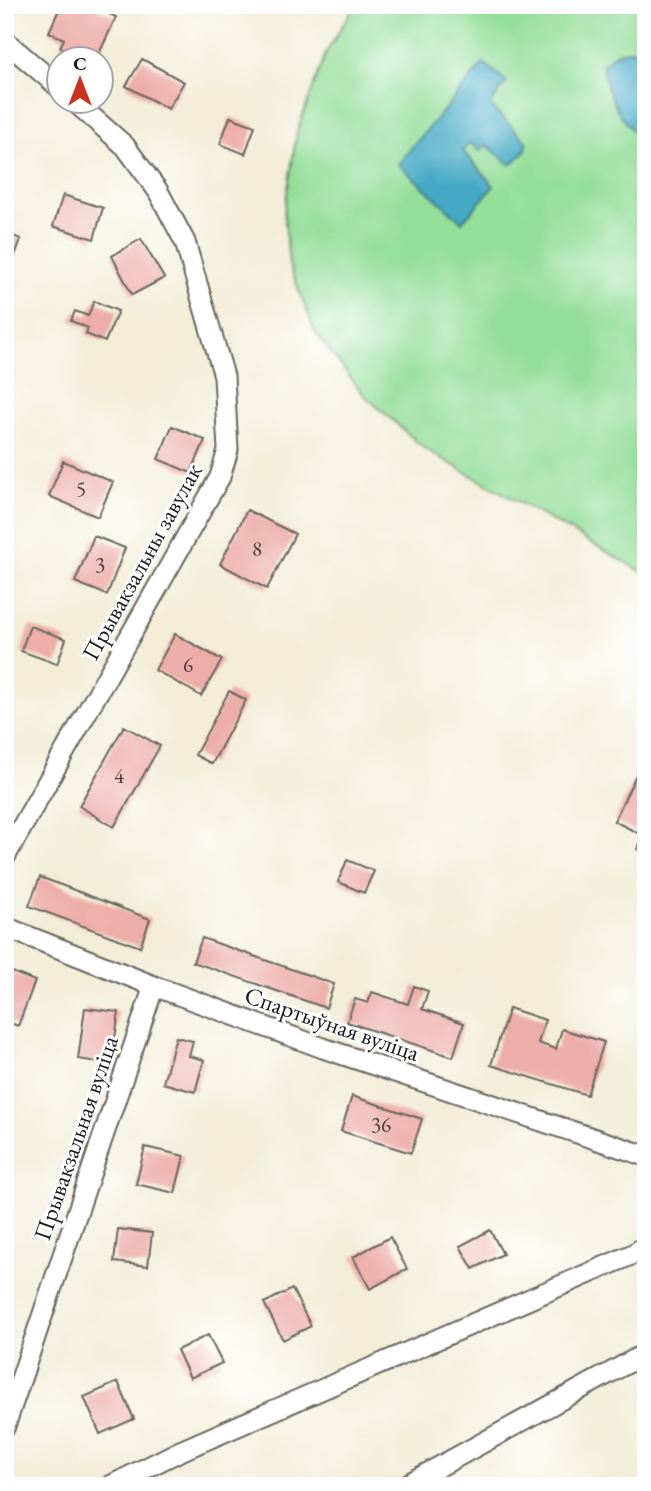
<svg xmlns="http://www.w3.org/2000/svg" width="651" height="1491" font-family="'EB Garamond',serif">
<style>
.green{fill:#94de9a;stroke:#587d5b;stroke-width:2}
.water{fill:#45a9c5;stroke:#306270;stroke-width:2}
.building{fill:#edada8}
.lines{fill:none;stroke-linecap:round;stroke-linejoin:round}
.minor-casing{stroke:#67655e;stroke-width:23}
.minor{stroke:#fff;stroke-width:19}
.labels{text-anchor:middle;stroke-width:6;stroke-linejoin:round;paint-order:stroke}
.number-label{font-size:21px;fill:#50403f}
.street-label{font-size:24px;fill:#1c1c1c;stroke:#fff}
</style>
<rect width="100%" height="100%" fill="#fff"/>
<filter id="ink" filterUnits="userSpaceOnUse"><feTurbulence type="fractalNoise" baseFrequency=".0143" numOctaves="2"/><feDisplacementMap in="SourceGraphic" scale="14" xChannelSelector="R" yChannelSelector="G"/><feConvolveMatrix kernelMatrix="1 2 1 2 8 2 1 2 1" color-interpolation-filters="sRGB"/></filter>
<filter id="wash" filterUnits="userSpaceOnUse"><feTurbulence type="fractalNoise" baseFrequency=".00686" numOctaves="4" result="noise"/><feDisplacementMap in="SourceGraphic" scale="28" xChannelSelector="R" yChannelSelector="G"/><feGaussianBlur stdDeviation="1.57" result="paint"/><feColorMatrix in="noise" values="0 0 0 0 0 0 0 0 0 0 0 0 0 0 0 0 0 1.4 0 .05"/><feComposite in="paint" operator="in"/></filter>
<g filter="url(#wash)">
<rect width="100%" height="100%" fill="#f3edd8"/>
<path class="green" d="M 355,5 L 646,5 L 646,574 L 425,449 L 364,395 L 315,332 L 289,264 L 284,213 L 297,131 L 326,53 Z"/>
<path class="water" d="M 646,47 L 646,146 C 621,119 609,103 602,66 L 615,53 Z
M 484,63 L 507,82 L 490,105 L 527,142 L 526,150 L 511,165 L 486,145 L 480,151 L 470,143 L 463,151 L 494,186 L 462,222 L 398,164 Z"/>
<g id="blocks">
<path class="building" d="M 61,5 L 90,5 L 116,17 L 98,56 L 85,50 L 82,57 L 60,47 L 64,39 L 49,32 Z
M 142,59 L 184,82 L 168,109 L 126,86 Z
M 230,117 L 255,126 L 245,154 L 220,144 Z
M 63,195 L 103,208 L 94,239 L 53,226 Z
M 5,233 L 21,239 L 14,258 L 5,255 Z
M 141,239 L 164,278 L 132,295 L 112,256 Z
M 94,301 L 118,311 L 105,342 L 86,334 L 88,328 L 71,321 L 75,311 L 88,316 Z
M 172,426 L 205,440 L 191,473 L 158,459 Z
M 63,461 L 113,482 L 98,517 L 49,496 Z
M 247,510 L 295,534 L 267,589 L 220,564 Z
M 94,536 L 125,548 L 107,595 L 75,582 Z
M 30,626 L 66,639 L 57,664 L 21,651 Z
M 175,634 L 222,660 L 201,696 L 155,670 Z
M 229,691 L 246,700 L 212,764 L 195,755 Z
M 124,726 L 160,746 L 114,827 L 79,806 Z
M 637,773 L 646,778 L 646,853 L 637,849 L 644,836 L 614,821 Z
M 347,860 L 374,871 L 364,893 L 338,882 Z
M 40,877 L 150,919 L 140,947 L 29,906 Z
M 202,938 L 334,984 L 326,1008 L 193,962 Z
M 7,970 L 35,981 L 18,1026 L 5,1021 Z
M 414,986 L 428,991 L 422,1009 L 464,1023 L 453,1057 L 347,1022 L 355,999 L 368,1003 L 372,992 L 408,1004 Z
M 85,1008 L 119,1012 L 111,1064 L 78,1059 Z
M 509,1008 L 545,1020 L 538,1043 L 556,1049 L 562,1029 L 604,1042 L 587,1095 L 491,1065 Z
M 176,1037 L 193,1041 L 189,1056 L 204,1060 L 195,1092 L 163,1083 Z
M 352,1096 L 422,1119 L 411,1153 L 341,1131 Z
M 145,1147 L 184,1156 L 175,1193 L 136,1184 Z
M 118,1229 L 152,1233 L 148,1266 L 114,1262 Z
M 490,1230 L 503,1254 L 473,1269 L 460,1246 Z
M 390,1237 L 407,1269 L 370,1289 L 353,1257 Z
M 292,1289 L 311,1326 L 283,1340 L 264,1303 Z
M 208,1335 L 222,1363 L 190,1378 L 177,1350 Z
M 118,1382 L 134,1419 L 100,1434 L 84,1397 Z"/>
</g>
</g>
<g filter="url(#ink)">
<use href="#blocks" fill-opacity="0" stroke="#67655e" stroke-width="2"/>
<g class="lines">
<defs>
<path id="minor" d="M 5,41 L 60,88
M 5,857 L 220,477 L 228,450 L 224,376 L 185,242 L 158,191 L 125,146 L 75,102
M 5,927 L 154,986 L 323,1048 L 646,1156
M 5,1426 L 154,986
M 110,1486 L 178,1452 L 631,1255 L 646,1246
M 404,1486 L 646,1353"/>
</defs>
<use href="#minor" class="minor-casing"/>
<use href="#minor" class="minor"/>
</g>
</g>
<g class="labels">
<g class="number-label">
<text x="81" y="496">5</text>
<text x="257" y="556">8</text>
<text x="100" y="572">3</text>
<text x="188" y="672">6</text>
<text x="119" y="783">4</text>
<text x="381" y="1132">36</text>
</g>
<g class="street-label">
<text transform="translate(142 562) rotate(-61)" y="8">Прывакзальны завулак</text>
<text transform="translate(332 1024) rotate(19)" y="8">Спартыўная вуліца</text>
<text transform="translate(76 1138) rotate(-71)" y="8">Прывакзальная вуліца</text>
</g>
</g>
<rect width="651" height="1491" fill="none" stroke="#fff" stroke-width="28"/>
<g transform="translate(80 80)"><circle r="33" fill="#ffffff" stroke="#a4a4a4" stroke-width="2"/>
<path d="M0-5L12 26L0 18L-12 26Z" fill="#c8321e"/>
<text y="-10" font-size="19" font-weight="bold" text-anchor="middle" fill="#1c1c1c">С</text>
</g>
</svg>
